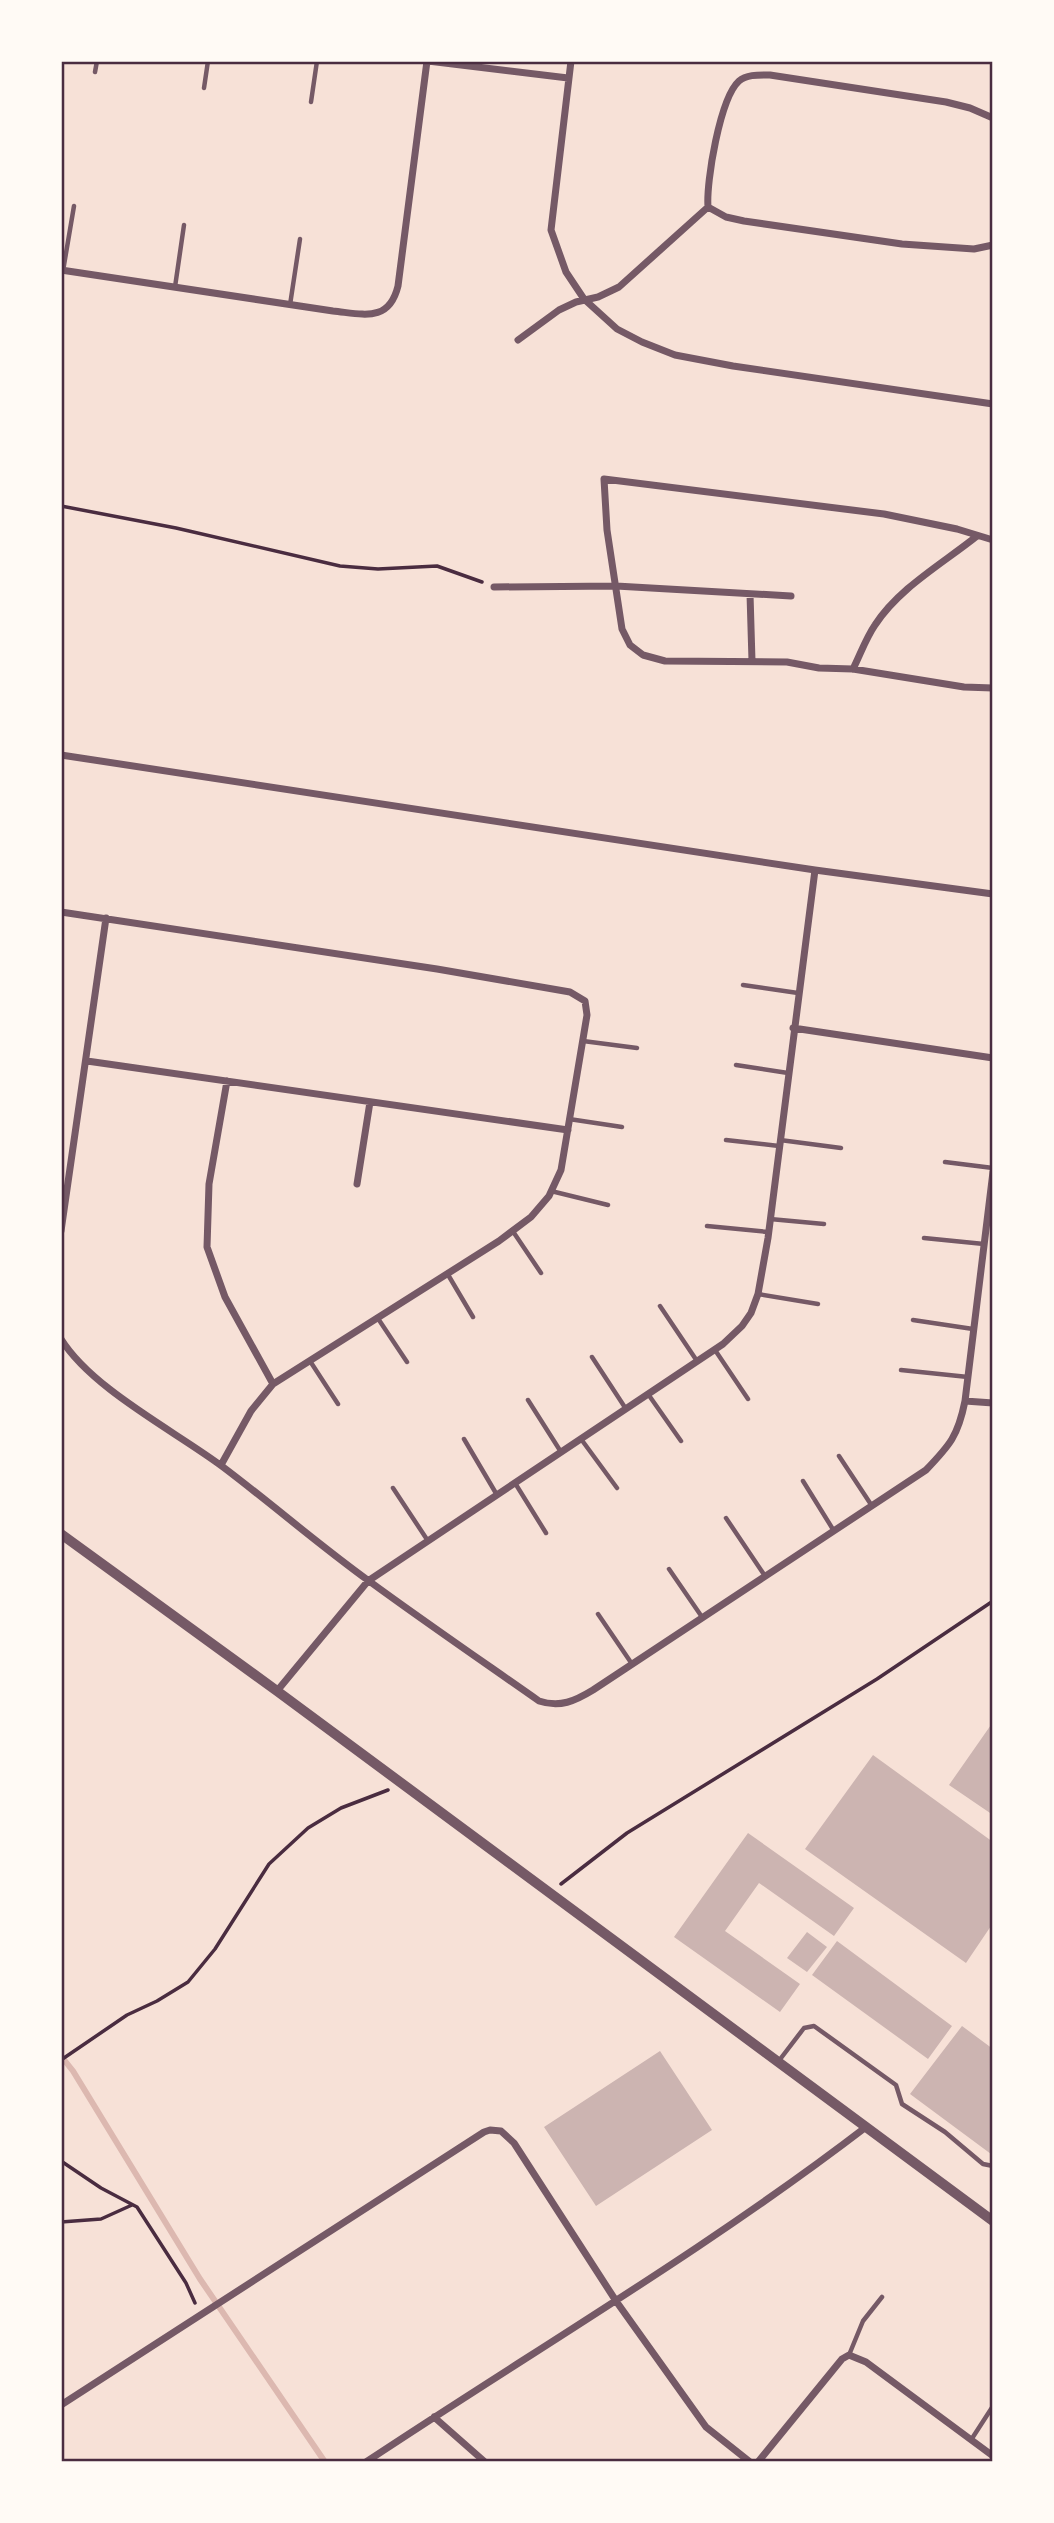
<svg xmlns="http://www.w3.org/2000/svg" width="1054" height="2523" font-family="Barlow,sans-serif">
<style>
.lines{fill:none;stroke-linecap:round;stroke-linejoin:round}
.stream{stroke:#dcb8b0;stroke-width:6}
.building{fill:#ccb4b1}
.path{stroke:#4a2c40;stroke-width:3.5}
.service{stroke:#755966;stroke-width:4.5}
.minor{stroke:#755966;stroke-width:7}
.tertiary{stroke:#755966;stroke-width:10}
.neatline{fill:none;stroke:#4a2c40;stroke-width:2.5}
</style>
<rect width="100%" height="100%" fill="#f7e1d7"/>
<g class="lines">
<path class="stream" d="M 61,2056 L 73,2071 L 200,2279 L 325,2462"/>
</g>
<path class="building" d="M 993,1722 L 993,1774 L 990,1778 L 993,1779 L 993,1815 L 949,1785 Z
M 873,1755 L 993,1842 L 993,1923 L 966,1963 L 805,1849 Z
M 748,1833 L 854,1908 L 834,1936 L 759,1883 L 725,1931 L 800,1984 L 780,2012 L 674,1937 Z
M 807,1932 L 827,1947 L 807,1972 L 787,1958 Z
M 837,1941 L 952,2026 L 928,2059 L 812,1975 Z
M 962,2026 L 993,2049 L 991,2154 L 910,2094 Z
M 660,2051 L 712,2130 L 596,2206 L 544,2127 Z"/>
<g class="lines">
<path class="path" d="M 61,506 L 176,528 L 340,566 L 378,569 L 437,566 L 482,582
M 561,1884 L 627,1833 L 877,1679 L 993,1601
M 61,2060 L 127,2015 L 157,2001 L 188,1982 L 215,1949 L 269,1864 L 308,1828 L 341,1808 L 388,1790
M 61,2161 L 101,2188 L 137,2207 L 186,2283 L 195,2303
M 61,2222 L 101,2219 L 132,2205"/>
<path class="service" d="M 95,72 L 97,61
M 204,88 L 208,61
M 311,102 L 317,61
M 63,271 L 74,206
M 175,287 L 184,225
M 290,305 L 300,239
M 743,985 L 798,993
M 583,1041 L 637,1048
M 736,1065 L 788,1073
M 569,1119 L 622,1127
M 726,1140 L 779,1146
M 780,1140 L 841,1148
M 945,1162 L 993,1168
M 551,1191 L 608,1205
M 770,1219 L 824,1224
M 707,1226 L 768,1232
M 512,1230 L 541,1273
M 924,1238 L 984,1244
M 447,1273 L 473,1317
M 758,1294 L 818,1304
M 660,1306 L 697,1361
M 377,1317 L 407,1362
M 913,1320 L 973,1329
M 715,1350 L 748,1399
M 592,1357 L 626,1409
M 310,1361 L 338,1404
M 901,1370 L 968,1377
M 648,1394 L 681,1441
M 528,1400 L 561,1452
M 464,1439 L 497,1495
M 581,1439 L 617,1488
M 839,1456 L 872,1506
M 803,1481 L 834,1531
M 515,1483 L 546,1533
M 393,1488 L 428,1541
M 726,1518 L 765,1576
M 669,1569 L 702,1617
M 598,1614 L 632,1664
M 778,2062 L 804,2028 L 814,2026 L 896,2085 L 902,2104 L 945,2132 L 983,2164 L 993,2166
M 849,2355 L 863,2321 L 882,2297
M 971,2440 L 993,2406"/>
<path class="minor" d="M 428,61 L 568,78
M 571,61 L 551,230 L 566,272 L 584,299 L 617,329 L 642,342 L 675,355 L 733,366 L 993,404
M 708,207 L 726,217 L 744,221 L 902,244 L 974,249 L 993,245
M 61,270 L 333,311 C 363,314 389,323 398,286 L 427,61
M 518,340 L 559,310 L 576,302 L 598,297 L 619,287 L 708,207 C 706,182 720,98 739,81 C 747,74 760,75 770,75 L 946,102 L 970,108 L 993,118
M 993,540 L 957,529 L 884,514 L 604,479 L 607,530 L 622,629 L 630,645 L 643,655 L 665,661 L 787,662 L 819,668 L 853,669 L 964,687 L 993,688
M 494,587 L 616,586 L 791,596
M 750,594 L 752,661
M 853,669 C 860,655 866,638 875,625 C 899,588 942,564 977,536
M 61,755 L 815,870 L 993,894
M 61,912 L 437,969 L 570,992 L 585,1001 L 587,1015 L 561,1170 L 549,1196 L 531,1217 L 499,1241 L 273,1384 L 251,1411 L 221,1465
M 793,1028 L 993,1058
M 87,1061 L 568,1130
M 227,1081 L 209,1184 L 207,1247 L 225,1297 L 273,1384
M 357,1184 L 370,1102
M 61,1231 L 106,918
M 61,1339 C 92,1389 175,1431 223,1467 C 272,1504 319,1545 369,1581 C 425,1622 482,1661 539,1701 C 560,1708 575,1701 593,1690 L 926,1470 C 950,1445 958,1436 965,1401 L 993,1172
M 965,1401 L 993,1403
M 277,1691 L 368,1581 L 723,1344 L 742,1326 L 751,1313 L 758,1294 L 768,1238 L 815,870
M 61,2405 L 484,2132 L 490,2130 L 501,2131 L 514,2143 L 616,2301 L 706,2427 L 750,2462
M 434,2417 L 485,2462
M 366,2462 C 533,2351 707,2249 866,2127
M 758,2462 L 842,2359 L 849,2355 L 866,2362 L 993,2456"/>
<path class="tertiary" d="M 61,1534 L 277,1691 L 993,2221"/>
</g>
<rect width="1054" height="2523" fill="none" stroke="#fffaf5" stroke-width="126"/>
<rect x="63" y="63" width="928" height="2397" class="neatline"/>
</svg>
